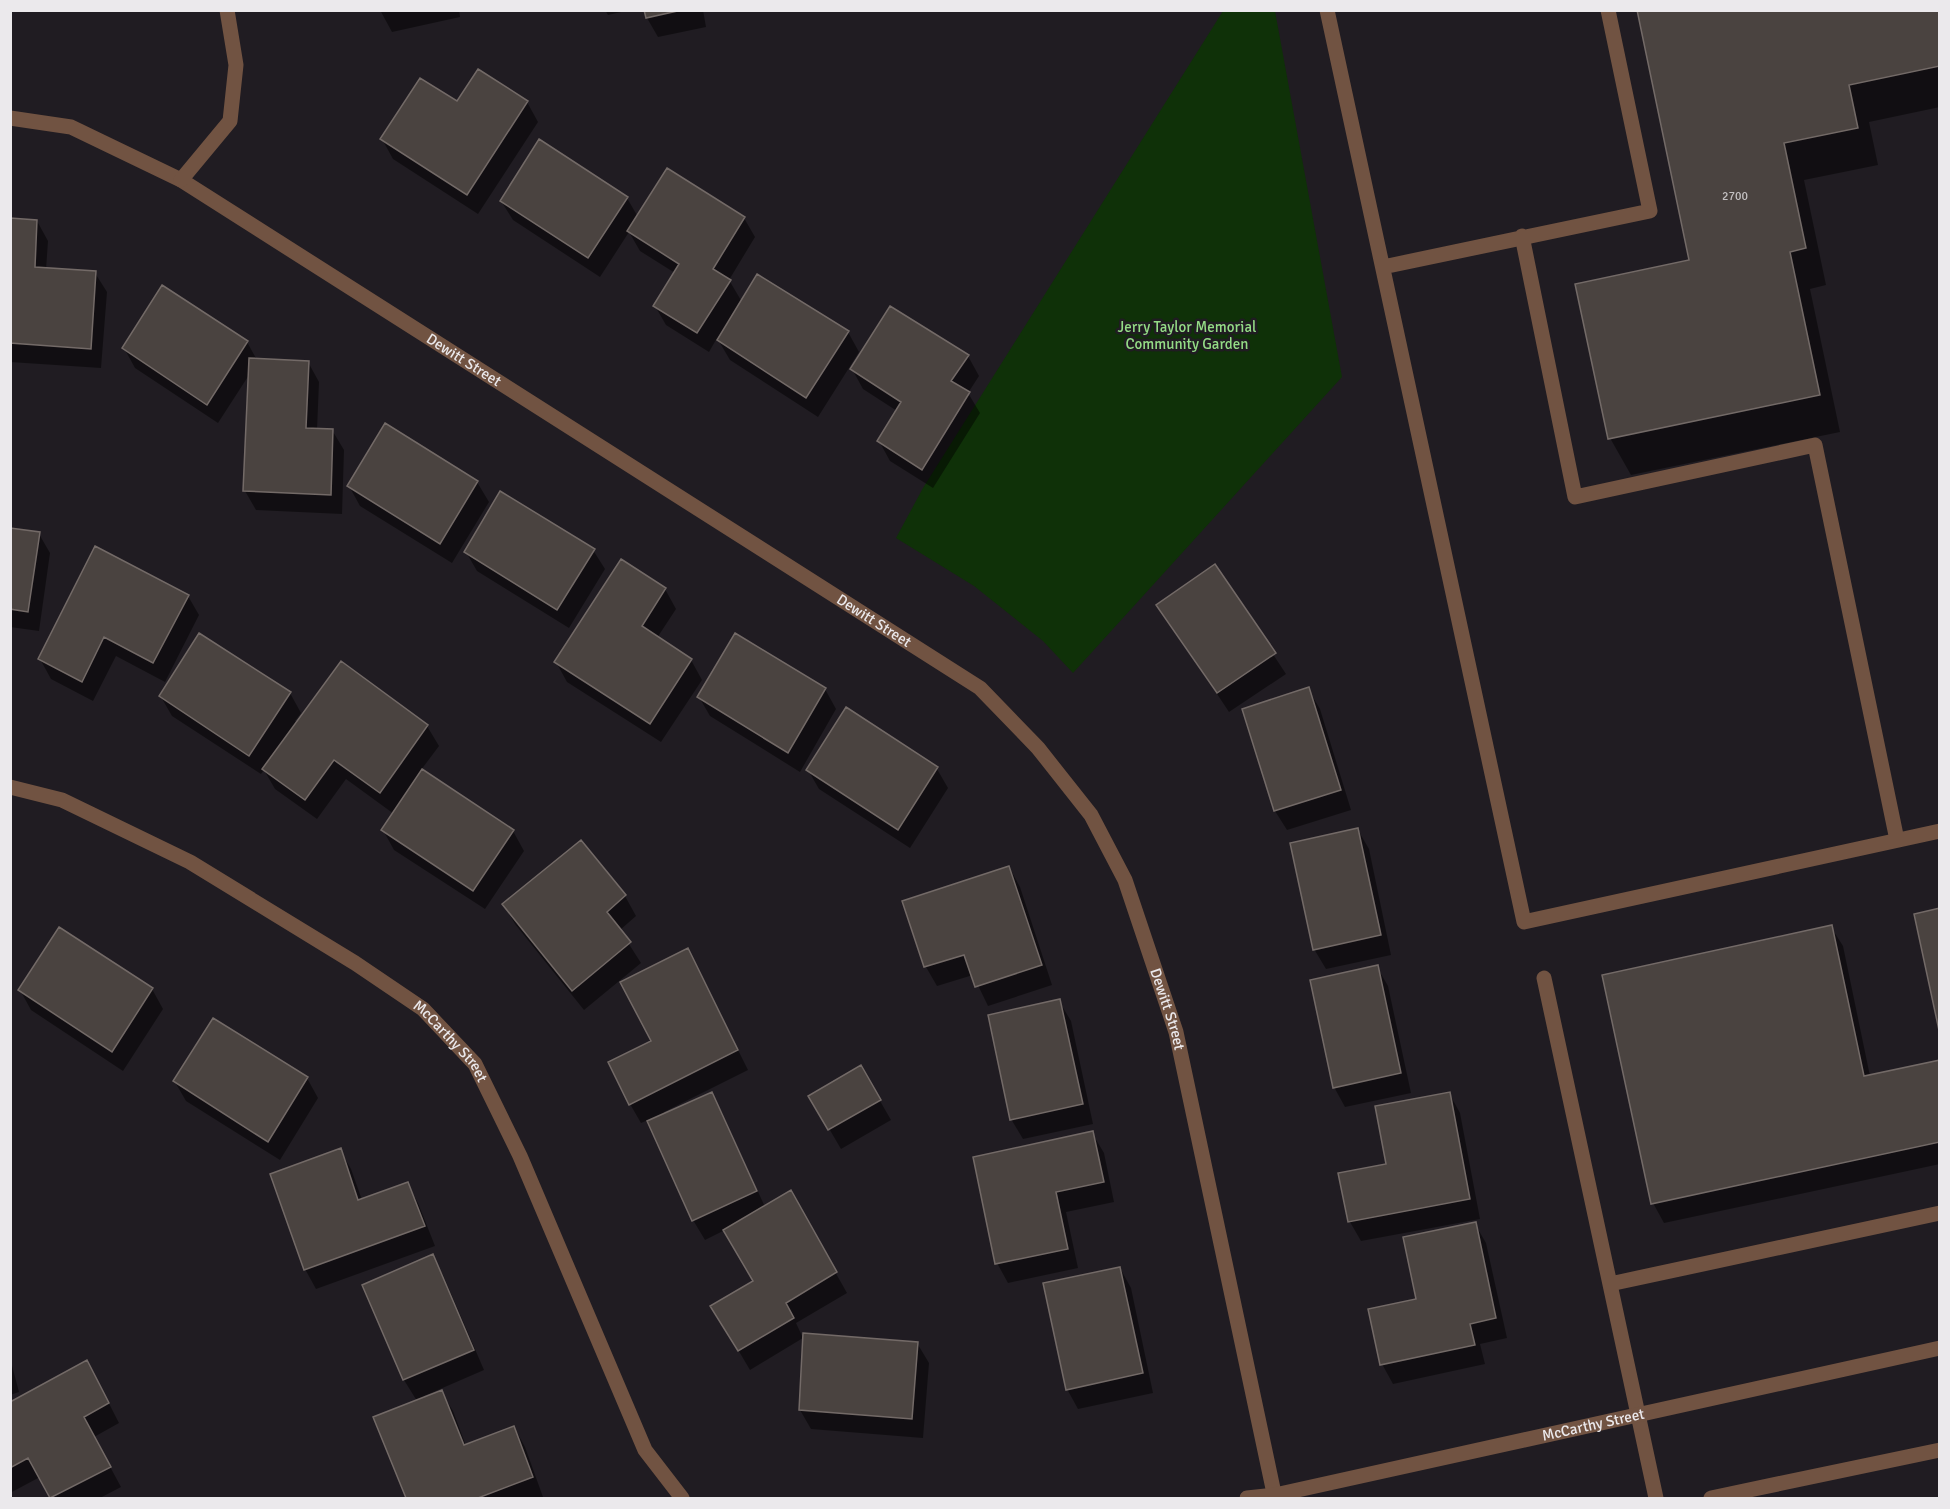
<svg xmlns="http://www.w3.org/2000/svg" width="1950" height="1509" font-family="Signika,sans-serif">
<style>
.green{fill:#0f3108}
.shadow{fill:#0007}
.building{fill:#4a4340;stroke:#736a67;stroke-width:1.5}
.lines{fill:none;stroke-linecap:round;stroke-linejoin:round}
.lane{stroke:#715342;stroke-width:15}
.street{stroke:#715342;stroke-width:15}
.labels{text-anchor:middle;stroke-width:5;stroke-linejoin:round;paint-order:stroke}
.number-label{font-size:12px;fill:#c3c0c1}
.park-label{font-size:15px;fill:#94dc86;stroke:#201c22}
.street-label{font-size:15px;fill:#ebe9ec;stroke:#201c22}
</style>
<rect width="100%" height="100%" fill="#201c22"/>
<path class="green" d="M 1223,11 L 1275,11 L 1342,377 L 1073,673 L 1043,641 L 974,586 L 896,538 L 923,488 Z"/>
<path class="shadow" d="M 380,10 L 459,10 L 460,17 L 392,32 Z
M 605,10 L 630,10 L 608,15 Z
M 646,10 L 703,10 L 706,27 L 658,37 L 647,18 Z
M 1638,10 L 1940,10 L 1940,107 L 1869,122 L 1878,165 L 1804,180 L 1826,285 L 1810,289 L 1840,432 L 1631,475 L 1610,438 L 1691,261 Z
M 527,102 L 538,122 L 478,214 L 393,159 L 382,139 L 457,103 Z
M 627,198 L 638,217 L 744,218 L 755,237 L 729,280 L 742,302 L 848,332 L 859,352 L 818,417 L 730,360 L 717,338 L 709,352 L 666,325 L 655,306 L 675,273 L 640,251 L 629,232 L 600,277 L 513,220 L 501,201 Z
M 10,219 L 37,221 L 48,241 L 46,270 L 95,273 L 107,292 L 101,368 L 10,362 Z
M 247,342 L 257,360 L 308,362 L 319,382 L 317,430 L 332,430 L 344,450 L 342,514 L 256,510 L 245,491 L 249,375 L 218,423 L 135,368 L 124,348 Z
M 968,356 L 979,376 L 968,393 L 980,413 L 933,488 L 890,461 L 879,441 L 897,411 L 863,389 L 852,369 Z
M 386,425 L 477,482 L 489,502 L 452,563 L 360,506 L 349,486 Z
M 10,529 L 39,534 L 50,553 L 39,631 L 10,627 Z
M 593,550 L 605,569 L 569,628 L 477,571 L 466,552 Z
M 1215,566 L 1286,674 L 1229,712 L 1158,605 Z
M 665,589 L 676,609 L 657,638 L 691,660 L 702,680 L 661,742 L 567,682 L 556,662 Z
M 188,596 L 199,615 L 165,682 L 116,656 L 93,701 L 51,679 L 40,659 Z
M 341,663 L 427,726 L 439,746 L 421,770 L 513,831 L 524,851 L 485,909 L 394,850 L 383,830 L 394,814 L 346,779 L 317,819 L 275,789 L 264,770 L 261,774 L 172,716 L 161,697 L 290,693 L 301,713 L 295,721 L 298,723 Z
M 825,689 L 836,709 L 800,772 L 710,716 L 699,697 Z
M 1308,689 L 1320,709 L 1351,810 L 1287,830 L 1275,811 L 1244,710 Z
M 847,709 L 937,769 L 948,788 L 910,848 L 819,789 L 808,770 Z
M 1358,830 L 1369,849 L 1391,955 L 1326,969 L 1314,949 Z
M 580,842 L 625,896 L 636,916 L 620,930 L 641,963 L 584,1010 L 515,924 L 504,905 Z
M 1009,867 L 1020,887 L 1052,985 L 988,1006 L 973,975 L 937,986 L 926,967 L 904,902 Z
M 1831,927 L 1843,946 L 1870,1076 L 1940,1061 L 1940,1164 L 1664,1223 L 1653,1203 Z
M 1377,967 L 1388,986 L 1411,1093 L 1345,1107 L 1334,1087 Z
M 698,970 L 748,1070 L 664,1112 L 665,1115 L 711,1094 L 722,1113 L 765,1207 L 790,1192 L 847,1293 L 796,1323 L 803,1338 L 750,1370 L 724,1326 L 755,1281 L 725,1230 L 705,1240 L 693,1220 L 648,1120 L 641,1123 L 630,1104 L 653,1041 Z
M 152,989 L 163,1009 L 123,1071 L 31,1010 L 20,990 Z
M 1059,1001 L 1071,1021 L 1093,1124 L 1023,1139 L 1011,1119 Z
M 861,1068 L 891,1120 L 841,1149 L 810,1096 Z
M 307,1078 L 318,1098 L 280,1160 L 186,1101 L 175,1082 Z
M 1449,1093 L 1460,1113 L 1480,1219 L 1361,1241 L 1350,1222 L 1340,1175 L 1388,1165 Z
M 1092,1133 L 1104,1153 L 1114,1202 L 1066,1212 L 1078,1268 L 1008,1283 L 997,1263 Z
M 340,1150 L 351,1169 L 362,1200 L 407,1183 L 418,1203 L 435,1246 L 316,1289 L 305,1269 Z
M 1475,1224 L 1486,1243 L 1507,1338 L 1480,1344 L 1485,1364 L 1393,1384 L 1382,1364 L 1418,1300 Z
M 432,1256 L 443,1275 L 484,1370 L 424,1396 L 425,1398 L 441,1392 L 453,1411 L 466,1446 L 514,1427 L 525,1447 L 543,1497 L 539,1498 L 407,1498 L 375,1417 L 417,1401 L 404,1380 L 364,1286 Z
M 1120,1268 L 1131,1288 L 1153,1393 L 1078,1409 L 1067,1389 Z
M 917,1343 L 929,1363 L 923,1438 L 811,1429 L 800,1410 Z
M 10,1358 L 19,1392 L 10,1395 Z
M 98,1382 L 119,1423 L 94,1437 L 121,1487 L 100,1498 L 51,1498 L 40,1477 L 10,1493 L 10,1403 Z"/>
<path class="building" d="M 644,10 L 682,10 L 646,18 Z
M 1637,10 L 1940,10 L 1940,66 L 1849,85 L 1858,128 L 1784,143 L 1806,248 L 1790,252 L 1820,395 L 1608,439 L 1575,284 L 1689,260 Z
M 478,69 L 528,101 L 467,195 L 380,139 L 420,78 L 457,101 Z
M 539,139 L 628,197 L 588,258 L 500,201 Z
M 667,168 L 745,217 L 713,269 L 731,280 L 697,333 L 653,306 L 679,264 L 627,231 Z
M 10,218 L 37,220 L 35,267 L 96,271 L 91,349 L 10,343 Z
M 757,274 L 849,331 L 806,398 L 717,340 Z
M 162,285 L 248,341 L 207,405 L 122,348 Z
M 890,306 L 969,355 L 951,381 L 970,392 L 922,470 L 877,441 L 901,402 L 850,369 Z
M 249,358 L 309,361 L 306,428 L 333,429 L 331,495 L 243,491 Z
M 385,423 L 478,481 L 440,544 L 347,486 Z
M 500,491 L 595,549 L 557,610 L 464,552 Z
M 10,528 L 40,532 L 28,612 L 10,609 Z
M 95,546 L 189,595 L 153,663 L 104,637 L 82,682 L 38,659 Z
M 621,559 L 666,588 L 642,626 L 692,659 L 650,724 L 554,662 Z
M 1215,564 L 1276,653 L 1217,693 L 1156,605 Z
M 199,633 L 291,692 L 249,756 L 159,696 Z
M 735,633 L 826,688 L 788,753 L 697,697 Z
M 341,661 L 428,725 L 380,793 L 334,760 L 305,800 L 262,769 Z
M 1309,687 L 1341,790 L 1274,811 L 1242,709 Z
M 846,707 L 938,767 L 898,830 L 806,770 Z
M 422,769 L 514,830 L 473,891 L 381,830 Z
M 1358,828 L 1381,935 L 1313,950 L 1290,843 Z
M 581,840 L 626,895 L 607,912 L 631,942 L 572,991 L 502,904 Z
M 1009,866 L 1042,965 L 975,987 L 964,955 L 924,967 L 902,901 Z
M 1940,908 L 1940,1035 L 1914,914 Z
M 1832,925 L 1864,1076 L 1940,1060 L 1940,1142 L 1651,1204 L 1602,975 Z
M 59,927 L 153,988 L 112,1052 L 18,990 Z
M 688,948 L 738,1050 L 629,1105 L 608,1062 L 651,1041 L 620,982 Z
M 1378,965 L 1401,1073 L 1333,1088 L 1310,980 Z
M 1060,999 L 1083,1104 L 1010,1120 L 988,1015 Z
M 213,1018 L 308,1077 L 268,1142 L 173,1081 Z
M 861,1065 L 881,1100 L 828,1130 L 808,1096 Z
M 712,1092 L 757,1191 L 692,1221 L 647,1121 Z
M 1450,1092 L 1470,1199 L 1348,1222 L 1338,1173 L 1386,1164 L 1375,1106 Z
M 1093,1131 L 1104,1182 L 1056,1192 L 1068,1249 L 995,1264 L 973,1157 Z
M 341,1148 L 358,1200 L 408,1182 L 425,1226 L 304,1270 L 270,1174 Z
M 791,1190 L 837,1272 L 786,1303 L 794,1318 L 738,1351 L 710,1306 L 753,1281 L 723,1230 Z
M 1476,1222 L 1496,1318 L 1470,1324 L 1475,1345 L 1380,1365 L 1368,1309 L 1416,1299 L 1403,1237 Z
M 433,1254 L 474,1350 L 403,1380 L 362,1285 Z
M 1120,1267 L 1143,1373 L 1066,1390 L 1043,1283 Z
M 803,1333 L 918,1342 L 912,1419 L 799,1410 Z
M 87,1360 L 109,1403 L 84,1417 L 111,1467 L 50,1498 L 28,1458 L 10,1468 L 10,1402 Z
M 442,1390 L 464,1445 L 514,1426 L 533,1477 L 478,1498 L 406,1498 L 373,1417 Z"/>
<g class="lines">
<path class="lane" d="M 1327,10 L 1524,922 L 1940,831
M 1522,236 L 1575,497 L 1815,445 L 1897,840
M 1383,267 L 1650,211 L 1608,10
M 1544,978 L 1656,1498
M 1610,1284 L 1940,1213
M 1711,1498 L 1940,1450"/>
<g class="street">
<path id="s1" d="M 10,118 L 71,127 L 181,180 L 980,688 L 1038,748 L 1091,815 L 1125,880 L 1176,1032 L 1275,1498"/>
<path d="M 181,180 L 230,121 L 236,65 L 227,10"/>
<path id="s2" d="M 10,787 L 62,800 L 190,862 L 355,963 L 423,1009 L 475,1064 L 520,1156 L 645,1450 L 682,1498"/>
<path id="s3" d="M 1247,1498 L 1275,1495 L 1940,1348"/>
</g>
</g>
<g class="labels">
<g class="number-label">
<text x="1735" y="200">2700</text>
</g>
<g class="park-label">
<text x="1187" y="332">Jerry Taylor Memorial<tspan x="1187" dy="17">Community Garden</tspan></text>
</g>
<g class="street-label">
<text dy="5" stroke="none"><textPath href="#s1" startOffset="519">Dewitt Street</textPath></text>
<text dy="5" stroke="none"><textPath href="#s1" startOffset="1005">Dewitt Street</textPath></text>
<text dy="5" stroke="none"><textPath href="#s1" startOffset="1509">Dewitt Street</textPath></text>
<text dy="5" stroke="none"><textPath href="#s2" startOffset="514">McCarthy Street</textPath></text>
<text dy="5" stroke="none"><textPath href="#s3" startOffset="354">McCarthy Street</textPath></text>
</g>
</g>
<rect width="1950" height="1509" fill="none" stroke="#ebe9ec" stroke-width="24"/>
</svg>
